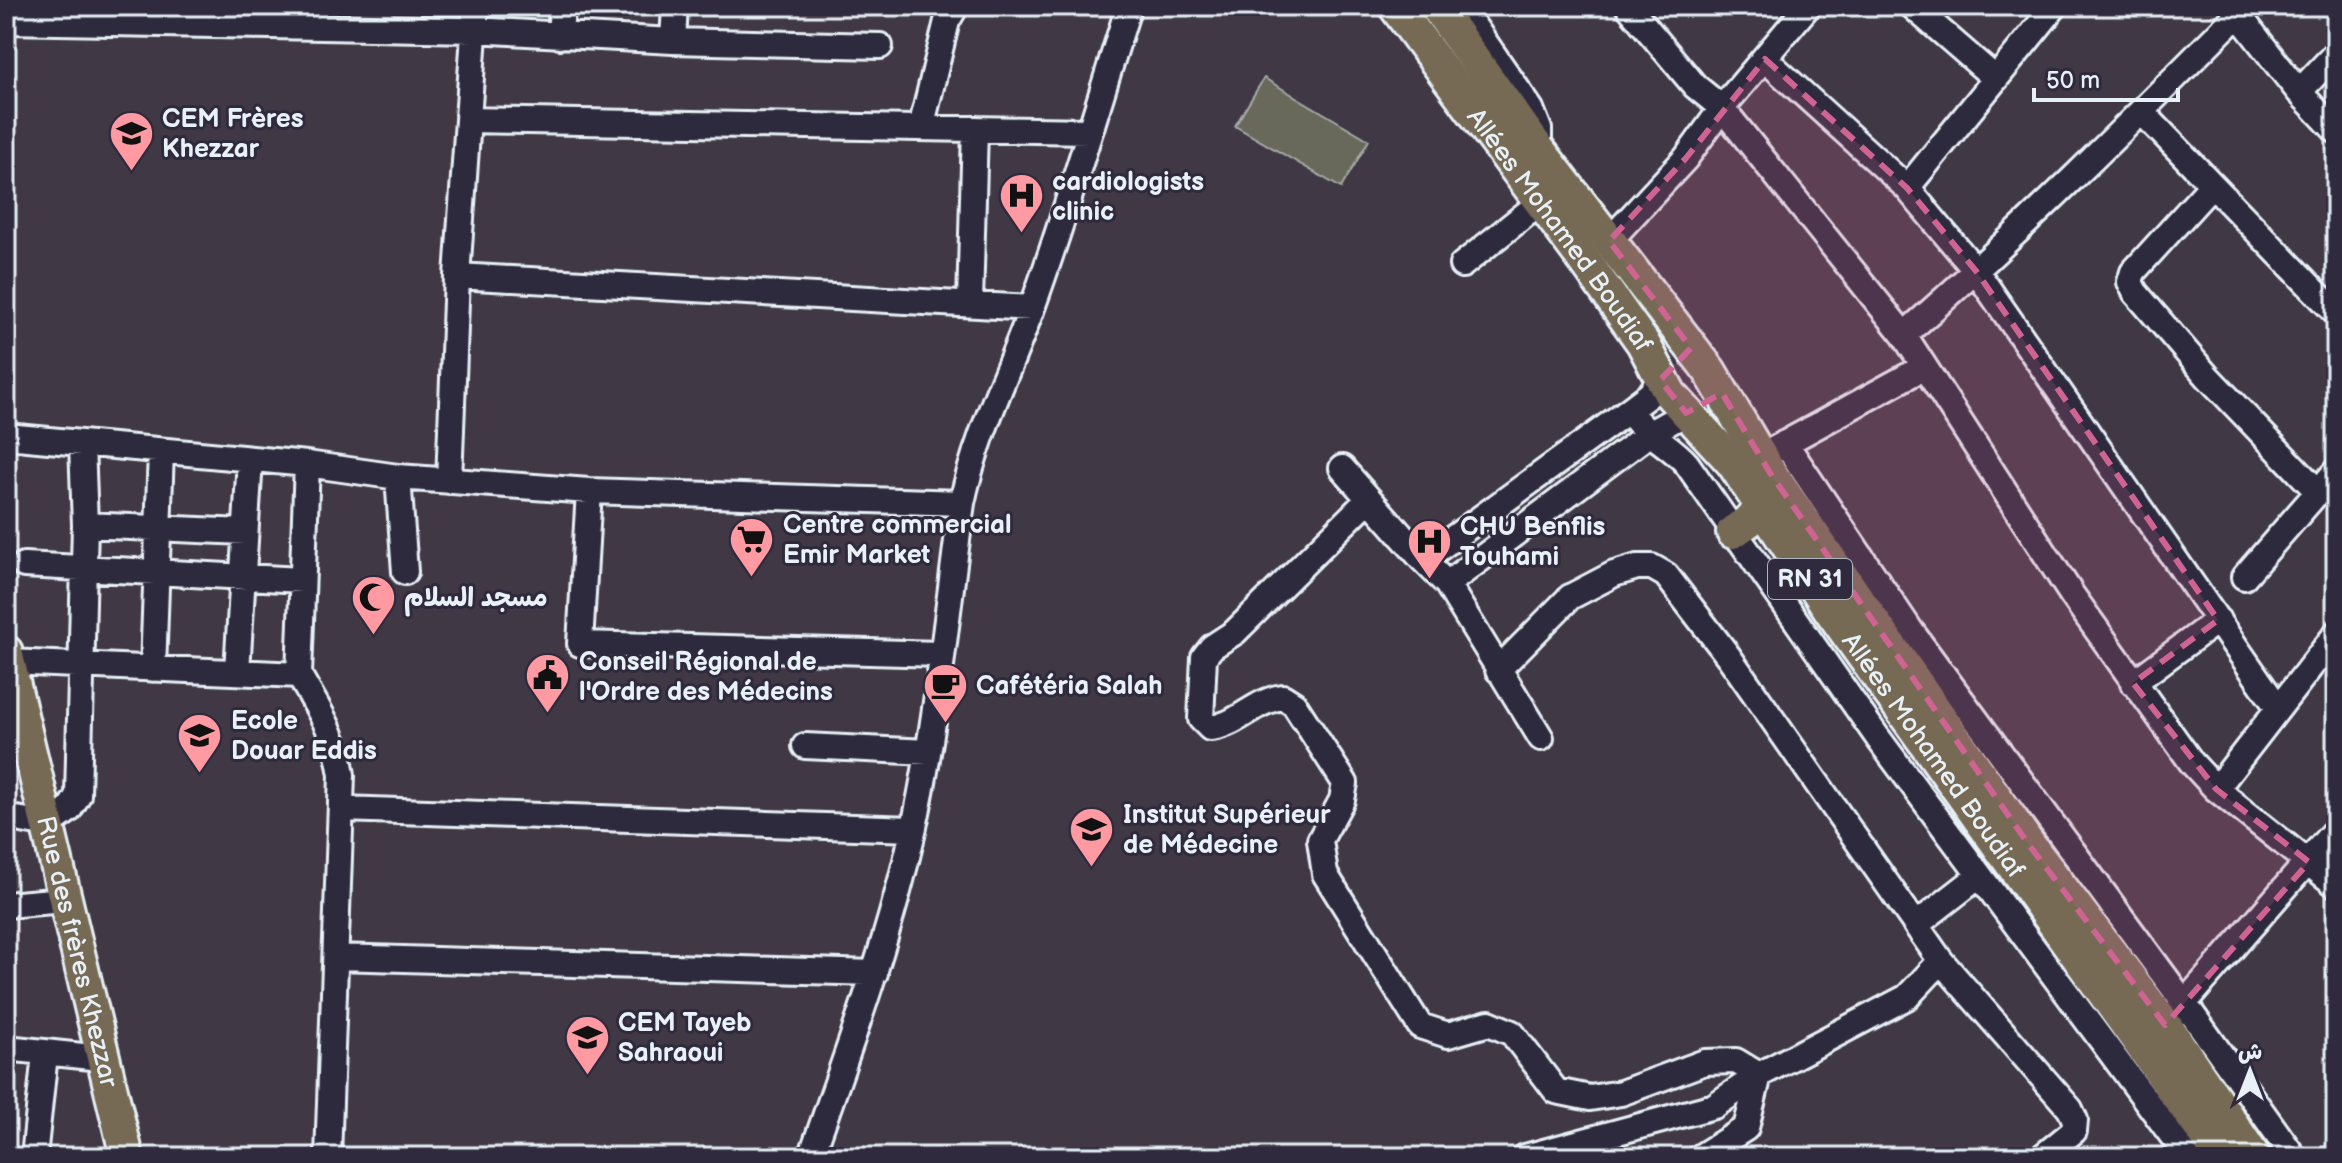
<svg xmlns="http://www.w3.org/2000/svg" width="2342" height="1163" font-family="'Balsamiq Sans','Playpen Sans Arabic',sans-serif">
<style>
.green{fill:#67695a;stroke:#a8ada9;stroke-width:2}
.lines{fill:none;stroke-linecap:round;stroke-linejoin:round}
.minor-casing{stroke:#e8f1f8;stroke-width:30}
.major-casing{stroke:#e8f1f8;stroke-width:38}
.minor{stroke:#2f2a3d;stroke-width:24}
.major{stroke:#766a55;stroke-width:32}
.marked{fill:#cf6492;fill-opacity:0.2;stroke:#cf6492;stroke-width:6;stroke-dasharray:16 10;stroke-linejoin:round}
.labels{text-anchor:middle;stroke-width:6;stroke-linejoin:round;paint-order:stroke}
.shield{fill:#2f2a3d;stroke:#b0b5c0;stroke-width:2}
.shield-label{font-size:24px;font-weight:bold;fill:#e8f1f8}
.poi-label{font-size:26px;font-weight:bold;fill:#e8f1f8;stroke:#2f2a3d;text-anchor:start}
.street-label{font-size:26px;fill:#e8f1f8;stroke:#2f2a3d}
</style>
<rect width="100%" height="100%" fill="#413845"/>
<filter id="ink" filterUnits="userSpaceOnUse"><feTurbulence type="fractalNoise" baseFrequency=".0125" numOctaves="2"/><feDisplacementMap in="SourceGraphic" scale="16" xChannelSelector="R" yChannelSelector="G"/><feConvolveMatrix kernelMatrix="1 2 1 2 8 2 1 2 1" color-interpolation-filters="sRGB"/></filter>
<g filter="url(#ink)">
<path class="green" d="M 1264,78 L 1369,140 L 1341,188 L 1235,126 Z"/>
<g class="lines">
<defs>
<path id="minor" d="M 1460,6 L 1531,109 L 1539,129 L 1539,148
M 1628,6 L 1695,86 L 1722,108 L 1904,335 L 2072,595 L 2192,763 L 2216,789 L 2336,885
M 1912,6 L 1996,79
M 6,21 L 474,30 L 673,41 L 880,46
M 560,36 L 562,6
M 673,41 L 675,6
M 1765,59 L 1907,188 L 1976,271 L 2278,708
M 2299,92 L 2336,53
M 2142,112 L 2336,313
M 468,120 L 1089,131
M 921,128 L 947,21 L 956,6
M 2211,186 L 2133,272 L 2130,282 L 2135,292 L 2208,377 L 2319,493
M 1907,188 L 2055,6
M 1609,241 L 1686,158 L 1722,108 L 1808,6
M 1462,265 L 1541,202
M 457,276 L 1032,308
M 970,303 L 975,129
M 1904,335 C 2020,233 2129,124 2238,14 L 2299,92 L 2336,131
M 1629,410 C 1642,433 1670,444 1687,464 L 1878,738 L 2188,1157
M 6,436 L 307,464 L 398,477 L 589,491 L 962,503
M 1785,443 L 1911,631 L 2185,1004 L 2294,1157
M 1773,450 L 1924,367
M 1342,468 L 1423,560 L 1447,584 L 1541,738
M 398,477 L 405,572
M 449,481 L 457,276 L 476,6
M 589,491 L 580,644 L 941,654
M 1369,499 L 1235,632 L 1212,647 L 1204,657 L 1201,719 L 1210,728 C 1237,726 1255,700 1283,697 L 1294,704 L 1345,783 L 1342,800 L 1320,840 L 1325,874 L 1420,1026 L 1448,1035 L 1489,1023 L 1512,1033 L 1556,1091 L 1590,1098 L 1621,1093 L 1705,1062 L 1736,1061 L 1759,1075 L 1746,1128 L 1700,1157
M 85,525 L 245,532
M 1423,560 L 1629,410 L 1650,394 L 1660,380
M 24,565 L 302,580
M 2244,577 L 2336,471
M 1447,584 L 1650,433 L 1686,413
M 9,662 L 299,675 C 319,711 336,733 342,775 L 328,1157
M 153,669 L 161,451
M 1498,670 L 1570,597 L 1614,574 L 1637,567 L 1652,567 L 1666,575 L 1729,657 L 1941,961 L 2070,1109 L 2075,1120 L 2074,1131 L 2042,1157
M 237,671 L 250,459
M 299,675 L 307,464
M 2133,683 L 2218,620
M 805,746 L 928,752
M 2216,789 L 2336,634
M 343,809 L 913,829
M 6,817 L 48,825 L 69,810 L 78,795 L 85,525 L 82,444
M 6,905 L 64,900
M 1916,925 L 1979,876
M 337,957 L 875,973
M 2175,1014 L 2336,829
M 6,1048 L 101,1058
M 34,1157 L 45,1054
M 811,1157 C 849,1048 889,940 914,827 C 937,721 947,611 962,503 C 976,435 1008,374 1032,308 C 1068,209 1097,106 1129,6
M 1525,1157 L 1714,1106 L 1759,1075 L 1907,997 L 1941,961"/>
<g id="major">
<path id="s1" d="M 1395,6 L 1587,264 L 1643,343 L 1670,394 L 1733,463 L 1831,611 L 2221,1157"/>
<path d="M 1436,6 L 1539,150 L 1709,370 L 1770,473 L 2029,845 L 2165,1025 L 2254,1157"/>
<path d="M 1733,532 L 1764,510"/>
<path id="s2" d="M 6,652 L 127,1157"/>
</g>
</defs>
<use href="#minor" class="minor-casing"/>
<use href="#major" class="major-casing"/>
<use href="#minor" class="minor"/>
<use href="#major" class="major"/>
</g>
</g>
<path class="marked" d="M 1765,59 L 1907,188 L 1976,271 L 2218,620 L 2133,683 L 2216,789 L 2309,862 L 2165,1025 L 2029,845 L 1770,473 L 1722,393 L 1686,413 L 1660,380 L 1691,348 L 1609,241 L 1686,158 Z"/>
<defs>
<symbol id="school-pin" viewBox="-11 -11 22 30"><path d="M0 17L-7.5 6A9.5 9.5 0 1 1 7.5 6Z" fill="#ff9aa2" stroke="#2f2a3d"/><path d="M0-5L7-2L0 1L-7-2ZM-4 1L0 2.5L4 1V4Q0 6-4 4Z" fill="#111"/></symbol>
<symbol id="hospital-pin" viewBox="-11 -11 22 30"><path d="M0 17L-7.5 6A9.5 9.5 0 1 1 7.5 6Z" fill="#ff9aa2" stroke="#2f2a3d"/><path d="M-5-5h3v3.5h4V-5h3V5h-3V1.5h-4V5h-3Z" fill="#111"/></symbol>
<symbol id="supermarket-pin" viewBox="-11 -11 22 30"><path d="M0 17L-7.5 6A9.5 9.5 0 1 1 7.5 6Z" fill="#ff9aa2" stroke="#2f2a3d"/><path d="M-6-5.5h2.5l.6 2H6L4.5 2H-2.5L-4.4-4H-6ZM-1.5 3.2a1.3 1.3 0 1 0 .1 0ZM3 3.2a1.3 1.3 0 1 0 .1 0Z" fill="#111"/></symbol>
<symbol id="mosque-pin" viewBox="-11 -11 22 30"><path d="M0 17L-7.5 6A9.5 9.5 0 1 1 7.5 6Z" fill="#ff9aa2" stroke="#2f2a3d"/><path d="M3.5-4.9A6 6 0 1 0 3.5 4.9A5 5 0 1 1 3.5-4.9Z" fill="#111"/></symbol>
<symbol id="civic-pin" viewBox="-11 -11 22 30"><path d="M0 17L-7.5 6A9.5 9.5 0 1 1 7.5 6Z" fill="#ff9aa2" stroke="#2f2a3d"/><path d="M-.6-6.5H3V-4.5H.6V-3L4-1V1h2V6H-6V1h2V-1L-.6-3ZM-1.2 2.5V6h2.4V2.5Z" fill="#111"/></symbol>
<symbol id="cafe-pin" viewBox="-11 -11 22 30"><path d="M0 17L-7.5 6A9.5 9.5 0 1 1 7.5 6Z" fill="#ff9aa2" stroke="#2f2a3d"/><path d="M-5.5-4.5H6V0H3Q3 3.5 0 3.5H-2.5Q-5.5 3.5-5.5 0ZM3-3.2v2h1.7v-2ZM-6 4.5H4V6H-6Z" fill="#111"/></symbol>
<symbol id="university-pin" viewBox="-11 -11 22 30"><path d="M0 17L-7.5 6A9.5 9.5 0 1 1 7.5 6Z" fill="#ff9aa2" stroke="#2f2a3d"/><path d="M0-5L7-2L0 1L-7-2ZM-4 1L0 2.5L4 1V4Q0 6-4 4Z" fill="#111"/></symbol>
</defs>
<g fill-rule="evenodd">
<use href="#school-pin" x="106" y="108" width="51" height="69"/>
<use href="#hospital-pin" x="996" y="170" width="51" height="69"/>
<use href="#supermarket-pin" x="726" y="514" width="51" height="69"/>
<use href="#hospital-pin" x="1404" y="516" width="51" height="69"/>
<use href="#mosque-pin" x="348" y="572" width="51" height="69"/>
<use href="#civic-pin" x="522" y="650" width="51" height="69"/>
<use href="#cafe-pin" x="920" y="660" width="51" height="69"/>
<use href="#school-pin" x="174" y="710" width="51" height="69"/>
<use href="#university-pin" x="1066" y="804" width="51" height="69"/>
<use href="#school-pin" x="562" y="1012" width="51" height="69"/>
</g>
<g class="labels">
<rect class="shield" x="1768" y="559" width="84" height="40" rx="6"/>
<g class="shield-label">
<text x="1810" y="587">RN 31</text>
</g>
<g class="poi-label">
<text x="162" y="127">CEM Frères<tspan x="162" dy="30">Khezzar</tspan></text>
<text x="1052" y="190">cardiologists<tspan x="1052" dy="30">clinic</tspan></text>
<text x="783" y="533">Centre commercial<tspan x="783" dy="30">Emir Market</tspan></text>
<text x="1460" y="535">CHU Benflis<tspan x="1460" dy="30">Touhami</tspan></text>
<text x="404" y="606">مسجد السلام</text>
<text x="579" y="670">Conseil Régional de<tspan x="579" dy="30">l'Ordre des Médecins</tspan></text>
<text x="976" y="694">Cafétéria Salah</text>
<text x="231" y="729">Ecole<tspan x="231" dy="30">Douar Eddis</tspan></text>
<text x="1123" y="823">Institut Supérieur<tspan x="1123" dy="30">de Médecine</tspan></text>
<text x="618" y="1031">CEM Tayeb<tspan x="618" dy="30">Sahraoui</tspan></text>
</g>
<g class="street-label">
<text dy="9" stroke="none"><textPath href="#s1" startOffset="278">Allées Mohamed Boudiaf</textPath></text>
<text dy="9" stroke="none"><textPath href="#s1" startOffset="924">Allées Mohamed Boudiaf</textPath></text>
<text dy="9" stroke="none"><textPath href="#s2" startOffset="308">Rue des frères Khezzar</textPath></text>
</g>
</g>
<rect width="2342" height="1163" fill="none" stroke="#2f2a3d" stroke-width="32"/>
<rect x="16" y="16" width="2310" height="1131" fill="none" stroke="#e8f1f8" stroke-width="3" filter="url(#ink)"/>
<g transform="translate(2250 1071)" stroke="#2f2a3d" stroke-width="6" paint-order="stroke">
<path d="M0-6L14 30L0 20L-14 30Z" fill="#e8f1f8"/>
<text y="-12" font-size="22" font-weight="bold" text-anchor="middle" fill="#e8f1f8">ش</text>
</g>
<path d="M2034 88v12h144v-12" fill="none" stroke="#e8f1f8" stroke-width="4"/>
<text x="2046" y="88" font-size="24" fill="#e8f1f8" stroke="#2f2a3d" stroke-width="6" paint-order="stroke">50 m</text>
</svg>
